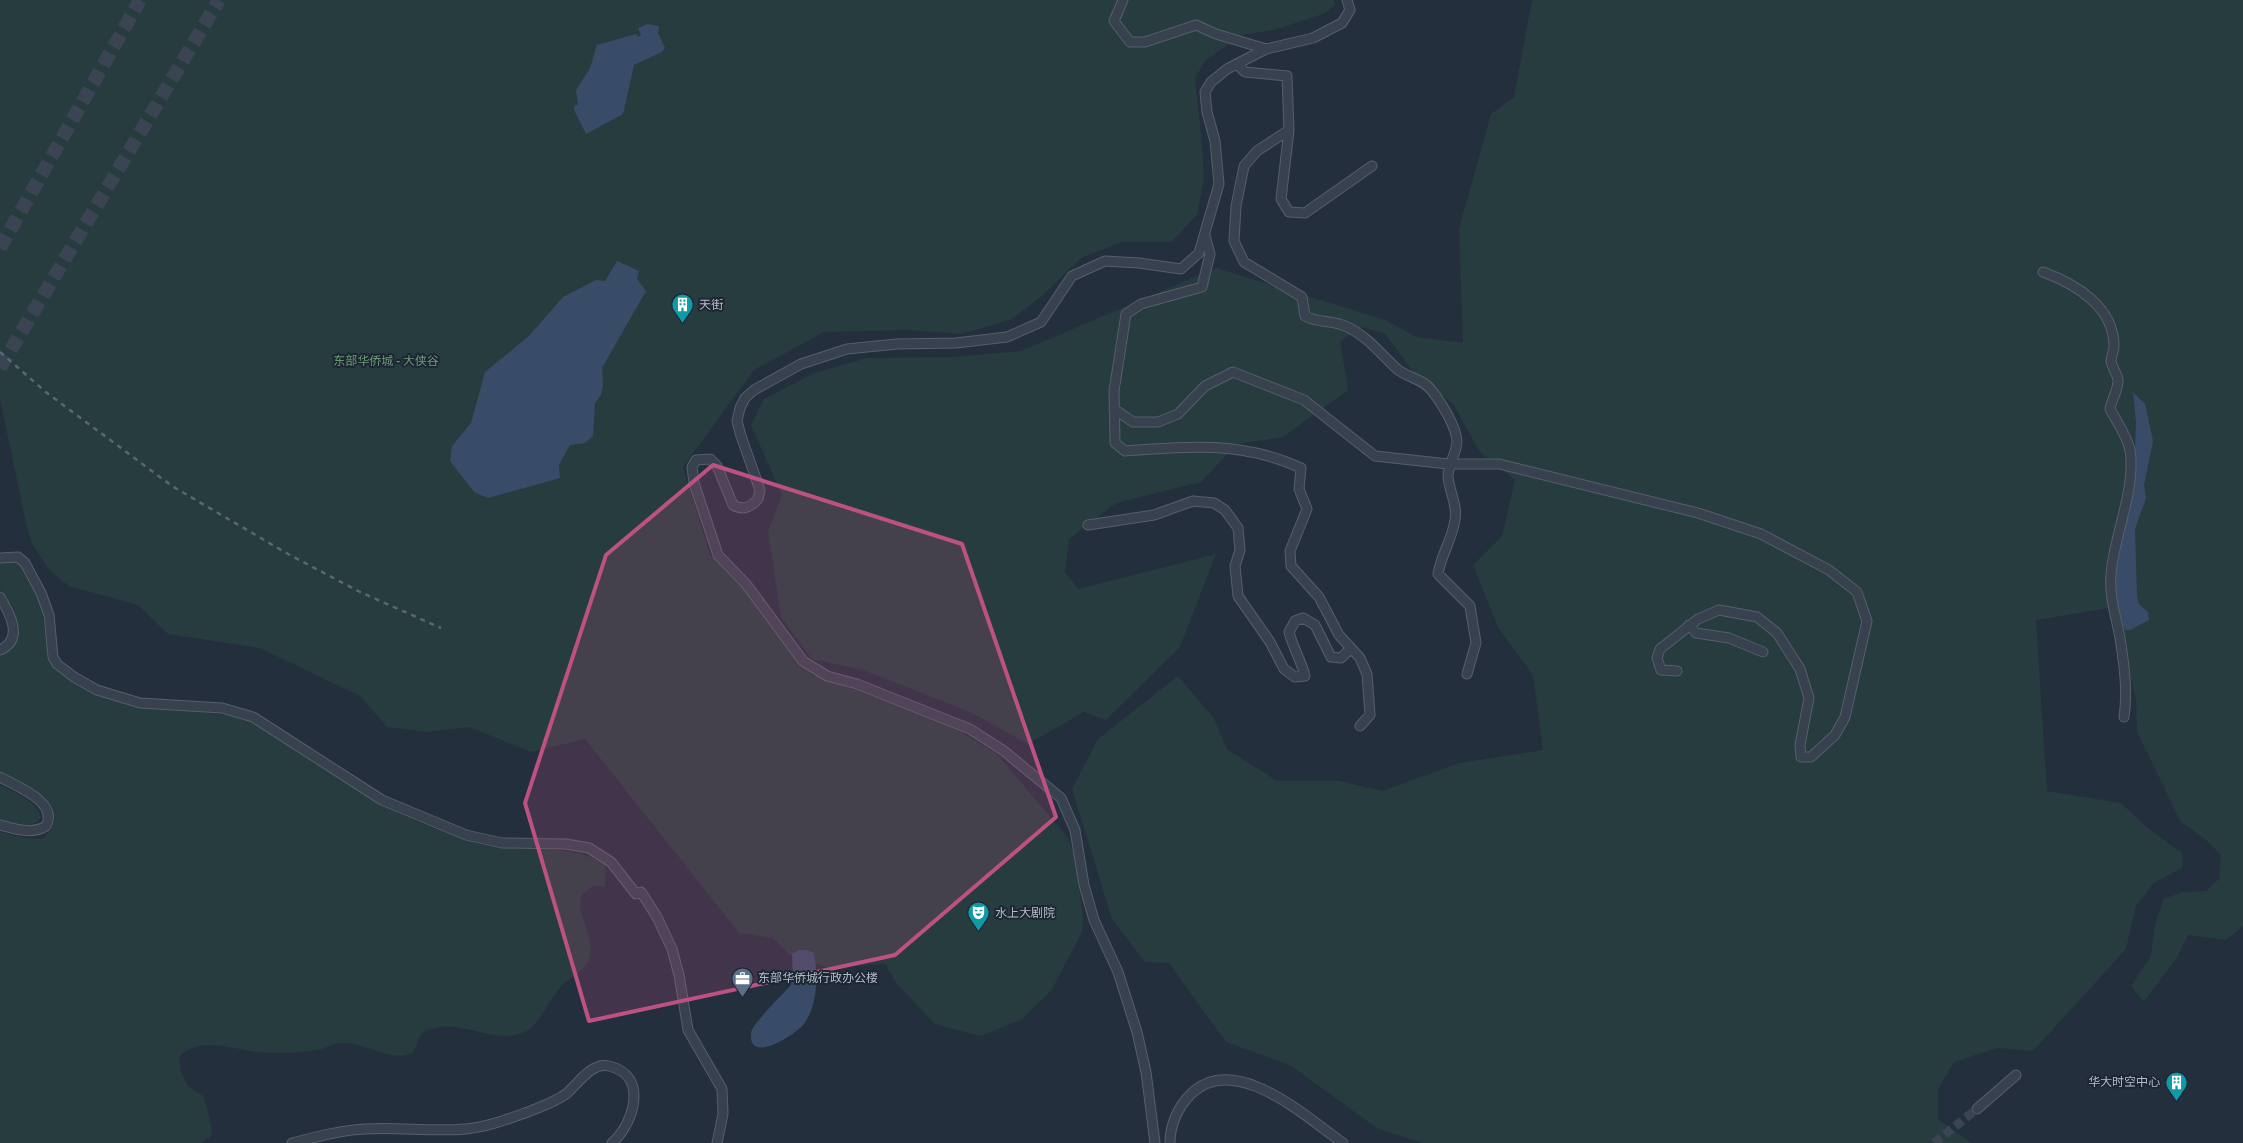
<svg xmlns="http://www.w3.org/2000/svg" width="2243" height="1143" font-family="Signika,'Noto Sans SC',sans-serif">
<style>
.green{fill:#263c3f}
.water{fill:#394c67}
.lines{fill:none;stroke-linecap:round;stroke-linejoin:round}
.minor-tunnel{stroke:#3a4453;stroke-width:9;stroke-dasharray:9 4.5;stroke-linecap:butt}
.highway-tunnel{stroke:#3a4453;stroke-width:14;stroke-dasharray:14 7;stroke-linecap:butt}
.minor-casing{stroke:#565f6c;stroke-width:11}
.minor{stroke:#38414e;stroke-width:9}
.rail{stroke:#5a6575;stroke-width:2.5;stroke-dasharray:5 5;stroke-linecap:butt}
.marked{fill:#bd5182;fill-opacity:0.2;stroke:#bd5182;stroke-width:4;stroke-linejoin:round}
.labels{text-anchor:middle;stroke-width:4;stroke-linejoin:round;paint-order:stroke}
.poi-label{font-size:12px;fill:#b4bcc9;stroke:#1d2633;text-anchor:start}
.park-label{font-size:12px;fill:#6b9a76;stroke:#1d2633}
</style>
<rect width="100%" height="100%" fill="#242f3e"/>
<path class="green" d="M 0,0 L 1334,0 L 1335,5 L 1323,14 L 1274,30 L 1242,35 L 1206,60 L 1195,78 L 1202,144 L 1204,179 L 1197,215 L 1171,242 L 1122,242 L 1081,258 L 1042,296 L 1012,319 L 962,334 L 907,330 L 824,332 L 754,370 L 683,467 L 710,555 L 729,570 L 811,674 L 946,723 L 997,754 L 1069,839 L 1075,860 L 1083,917 L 1082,932 L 1051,991 L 1022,1019 L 981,1036 L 935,1024 L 897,984 L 885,964 L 829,968 L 790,955 L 773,938 L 739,933 L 585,739 L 531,752 L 469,727 L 427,732 L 387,727 L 360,696 L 260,648 L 168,634 L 138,605 L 69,586 L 51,572 L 32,544 L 27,528 L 0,399 Z
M 1532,0 L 2243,0 L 2243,926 L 2226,940 L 2188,935 L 2177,957 L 2144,1002 L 2131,986 L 2151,956 L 2155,924 L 2164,899 L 2183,892 L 2206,891 L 2219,879 L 2221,855 L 2206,840 L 2181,822 L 2137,732 L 2136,700 L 2128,668 L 2126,646 L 2115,607 L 2036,620 L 2047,791 L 2121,803 L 2146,827 L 2182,853 L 2183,867 L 2154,883 L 2136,906 L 2126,949 L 2033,1051 L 1997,1048 L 1954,1062 L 1938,1089 L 1938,1119 L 1971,1143 L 1423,1143 L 1378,1129 L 1290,1065 L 1226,1042 L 1169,963 L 1145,962 L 1112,919 L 1072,789 L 1098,739 L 1178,676 L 1213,717 L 1227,749 L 1277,781 L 1339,781 L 1383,791 L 1459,763 L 1543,750 L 1533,675 L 1499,629 L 1473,565 L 1502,536 L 1515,480 L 1479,451 L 1454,405 L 1412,370 L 1385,334 L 1362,327 L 1340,342 L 1348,390 L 1283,437 L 1237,444 L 1201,482 L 1116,503 L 1069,539 L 1065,572 L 1078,589 L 1216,554 L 1180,647 L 1106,720 L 1084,712 L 1028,744 L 970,712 L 863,670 L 812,659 L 781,617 L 768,532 L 782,495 L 751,425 L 764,399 L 814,373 L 867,358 L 955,357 L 1021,351 L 1216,268 L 1385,320 L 1417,337 L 1463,343 L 1459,229 L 1491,114 L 1514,97 Z
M 3,560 L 19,561 L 37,594 L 42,612 L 48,658 L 67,677 L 93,692 L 136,708 L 210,713 L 235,716 L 253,721 C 295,745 332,777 374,800 C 404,817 443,833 476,843 C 520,856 564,840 606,864 L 605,887 L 593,886 L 581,896 C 577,917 594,935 590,955 C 587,972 569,976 560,988 C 548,1001 542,1020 528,1030 C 497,1050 454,1011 421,1034 L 413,1053 C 389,1063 366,1042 342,1043 C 332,1043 326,1049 317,1050 C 301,1053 283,1053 267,1053 C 238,1052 202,1033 179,1057 L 181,1072 L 188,1086 L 203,1096 L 207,1107 L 212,1131 L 210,1137 L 201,1143 L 0,1143 L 0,832 L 25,838 L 42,839 C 79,810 24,783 0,771 L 0,656 L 12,648 L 19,629 L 13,607 L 0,588 L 0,563 Z
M 0,785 C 14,793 36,800 41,817 L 38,822 L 25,826 L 0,820 Z"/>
<path class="water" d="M 648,24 L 659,26 L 658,33 L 665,48 L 662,52 L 634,65 L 623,114 L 586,134 L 574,110 L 574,106 L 578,105 L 576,90 L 590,68 L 597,45 L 636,34 L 638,37 L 641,35 L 638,28 Z
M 617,261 L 639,271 L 637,279 L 646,291 L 602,368 L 603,385 L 601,395 L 595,403 L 593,436 L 585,443 L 570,445 L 559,465 L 560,478 L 488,498 L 474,492 L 450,461 L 452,446 L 471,423 L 485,372 L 529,336 L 563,297 L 596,280 L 605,281 Z
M 2133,392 L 2145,404 L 2153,441 L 2144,485 L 2146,498 L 2135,529 L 2137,596 L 2139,604 L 2148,612 L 2149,620 L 2130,630 L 2125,630 L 2117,609 L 2114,577 L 2135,452 L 2136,422 Z
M 799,950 L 807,950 L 814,953 C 818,975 818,1005 804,1024 C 796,1034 748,1066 751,1033 C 752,1024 783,994 790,986 L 793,979 L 792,954 Z"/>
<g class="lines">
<path class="minor-tunnel" d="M 1934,1143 L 1977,1109"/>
<path class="highway-tunnel" d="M 0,248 L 140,0
M 0,368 L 219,0"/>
<defs>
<path id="minor" d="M 1123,0 L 1114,21 L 1130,42 L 1145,42 L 1196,25 L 1216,34 L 1266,49
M 1237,64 L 1245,72 L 1287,76 L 1289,130 L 1257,151 L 1244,166 L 1236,206 L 1234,241 L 1244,262 L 1302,297 L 1305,316 C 1317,323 1331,320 1345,326 C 1366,335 1380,353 1397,369 C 1408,378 1424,379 1432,391 C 1441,402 1457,428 1457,442 C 1456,453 1449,464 1448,475 C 1448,489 1458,504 1455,520 C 1452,540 1441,555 1438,574 L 1470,606 L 1476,643 L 1467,674
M 1289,130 L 1281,199 L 1289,212 L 1305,213 L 1372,166
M 1205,236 L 1210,254 L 1202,287 L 1141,304 L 1126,314 L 1114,391 L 1115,443 L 1125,451 C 1186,446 1243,441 1301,468 L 1299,489 L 1307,509 L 1290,551 L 1291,566 L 1319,597 L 1339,635 L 1360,658 L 1367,674 L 1370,715 L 1360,726
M 2043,272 C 2076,284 2114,307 2114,346 C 2114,351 2111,356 2111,361 C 2112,368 2117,373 2118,380 C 2119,388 2111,401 2110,409 C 2117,422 2127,436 2130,450 C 2136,490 2114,535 2111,574 C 2109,597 2116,616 2120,638 C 2124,664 2128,691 2124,717
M 1114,409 L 1133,422 L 1158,422 L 1178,414 L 1205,386 L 1233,372 L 1304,400 L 1375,456 L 1448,464 L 1499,464 L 1698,513 L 1761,534 L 1829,570 L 1857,592 L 1867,621 L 1845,717 L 1835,735 L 1811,757 L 1801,757 L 1800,745 L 1809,698 L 1800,669 L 1777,633 L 1757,617 L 1719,610 L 1698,619 L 1660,649 L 1657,658 L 1661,670 L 1677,671
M 1088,525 L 1154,515 L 1193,501 L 1214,503 L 1225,510 L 1238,528 L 1240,550 L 1235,566 L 1238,596 L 1270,642 L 1284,669 L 1295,677 L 1305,676 C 1301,660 1293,648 1289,632 L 1295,621 L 1303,618 L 1315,625 L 1331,657 L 1341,658 L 1351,648
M 0,558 L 18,557 L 25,563 L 41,593 L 49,615 L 53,657 L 57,664 L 74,677 L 97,690 L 140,703 L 222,708 L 253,717 L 382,800 L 466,835 L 502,843 L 566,844 L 589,848 L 611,862 L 636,894 L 641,892 L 657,917 L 672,949 L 679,975 L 688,1030 L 722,1089 L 723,1114 L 717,1143
M 0,597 C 9,612 25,639 0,650
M 1689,625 L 1696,633 L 1729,638 L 1763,652
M 0,777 C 16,786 59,802 46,826 C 32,835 15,829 0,825
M 1977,1109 L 2016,1075
M 292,1143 C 316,1137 341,1130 366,1129 C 399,1127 433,1132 466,1129 C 487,1127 508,1119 528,1112 C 540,1107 555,1102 566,1094 C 578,1084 591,1062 609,1066 C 649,1075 634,1124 612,1143
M 1155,1143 L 1146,1072 L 1137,1032 L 1118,972 L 1094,920 L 1084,885 L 1075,830 L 1061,798 L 1004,751 L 970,729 L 857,684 L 827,676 L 803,661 L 746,584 L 718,555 L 694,483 L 692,467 L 696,460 L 710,459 L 717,466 L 733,505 C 743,511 751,507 758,499 L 760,490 L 741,436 L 737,421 L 740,408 L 745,398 L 754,390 L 801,364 L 847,349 L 897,344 L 956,343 L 1007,337 L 1041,322 L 1072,276 L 1105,261 L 1139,263 L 1181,269 L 1199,253 L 1219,184 L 1215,141 L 1207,112 L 1205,92 L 1211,82 L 1227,69 L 1266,49 L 1313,38 L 1342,23 L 1350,10 L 1347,0
M 1170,1143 C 1170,1125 1178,1107 1190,1095 C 1234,1050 1306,1117 1343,1143"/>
</defs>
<use href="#minor" class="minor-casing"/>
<use href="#minor" class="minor"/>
<path class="rail" d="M 0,352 L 47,393 L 172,486 L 288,554 L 360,592 L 441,628"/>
</g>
<path class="marked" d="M 713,465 L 962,544 L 1056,817 L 895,955 L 589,1021 L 525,803 L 606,555 Z"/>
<defs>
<symbol id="building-pin" viewBox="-11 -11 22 30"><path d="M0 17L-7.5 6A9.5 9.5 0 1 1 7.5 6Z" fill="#0f9aa8" stroke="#1d2633"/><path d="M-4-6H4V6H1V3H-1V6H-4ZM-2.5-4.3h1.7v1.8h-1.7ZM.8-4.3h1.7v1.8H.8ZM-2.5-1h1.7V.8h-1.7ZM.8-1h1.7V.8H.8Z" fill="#fff"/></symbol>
<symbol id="theatre-pin" viewBox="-11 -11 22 30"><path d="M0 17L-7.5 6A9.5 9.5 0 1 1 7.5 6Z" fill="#0f9aa8" stroke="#1d2633"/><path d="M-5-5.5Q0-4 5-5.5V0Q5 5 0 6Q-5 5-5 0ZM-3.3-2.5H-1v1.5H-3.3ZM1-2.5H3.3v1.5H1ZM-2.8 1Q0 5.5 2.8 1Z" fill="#fff"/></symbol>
<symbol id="office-pin" viewBox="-11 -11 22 30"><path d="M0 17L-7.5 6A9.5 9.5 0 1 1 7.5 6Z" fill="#5c6f8a" stroke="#1d2633"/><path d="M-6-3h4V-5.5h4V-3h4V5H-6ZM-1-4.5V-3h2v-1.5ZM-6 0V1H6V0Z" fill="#fff"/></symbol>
</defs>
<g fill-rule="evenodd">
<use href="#building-pin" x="670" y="292" width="25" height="34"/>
<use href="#theatre-pin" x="966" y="900" width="25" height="34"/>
<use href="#office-pin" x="730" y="966" width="25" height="34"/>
<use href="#building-pin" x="2164" y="1070" width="25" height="34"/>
</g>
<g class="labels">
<g class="poi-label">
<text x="699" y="309">天街</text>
<text x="995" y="917">水上大剧院</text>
<text x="758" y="982">东部华侨城行政办公楼</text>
<text x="2160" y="1086" text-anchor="end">华大时空中心</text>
</g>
<g class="park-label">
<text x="386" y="365">东部华侨城 - 大侠谷</text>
</g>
</g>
</svg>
